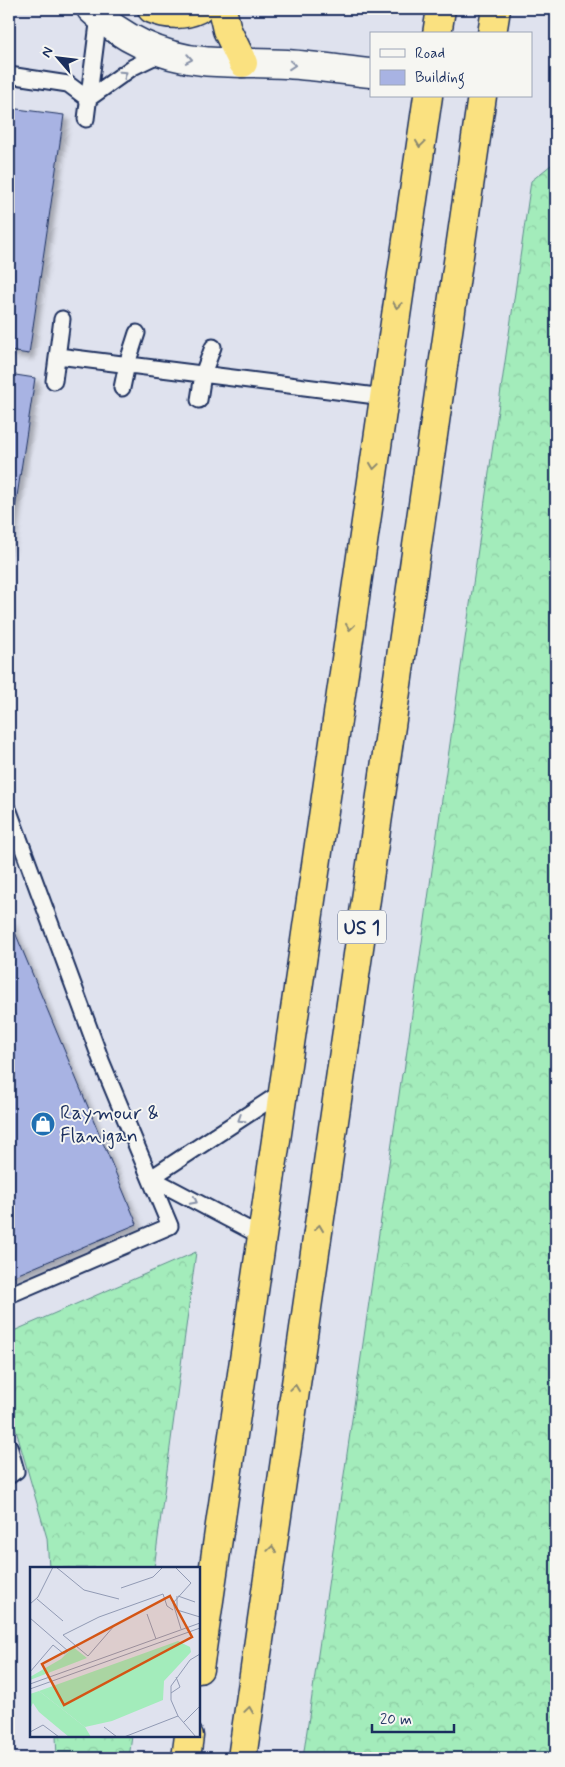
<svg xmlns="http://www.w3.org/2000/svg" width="565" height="1767" font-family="Mynerve,sans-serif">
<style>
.forest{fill:url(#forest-crowns);stroke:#5f8e8c}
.building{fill:#a8b3e3;stroke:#1b2f5e;filter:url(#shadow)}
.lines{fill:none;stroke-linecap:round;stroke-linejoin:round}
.service-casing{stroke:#1b2f5e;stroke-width:19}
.tertiary-casing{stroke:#1b2f5e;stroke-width:31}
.trunk-casing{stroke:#1b2f5e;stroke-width:31}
.service{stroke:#f6f6f2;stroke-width:15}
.tertiary{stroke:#f6f6f2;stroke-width:28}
.trunk{stroke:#fae180;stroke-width:28}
.oneway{stroke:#8892a8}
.oneway2{stroke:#8a886f}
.labels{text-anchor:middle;stroke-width:4;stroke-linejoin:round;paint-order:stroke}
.shield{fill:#f6f6f2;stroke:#5d6b8a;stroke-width:1}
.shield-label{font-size:19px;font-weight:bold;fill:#1b2f5e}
.poi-label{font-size:20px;fill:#1b2f5e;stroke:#f6f6f2;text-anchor:start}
.inset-road{fill:none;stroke:#919ab4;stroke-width:1}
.view{fill:#d45514;fill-opacity:0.15;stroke:#d45514;stroke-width:2.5}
.inset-edge{fill:none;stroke:#1b2f5e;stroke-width:2.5}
</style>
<defs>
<pattern id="forest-crowns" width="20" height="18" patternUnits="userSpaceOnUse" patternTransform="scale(1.25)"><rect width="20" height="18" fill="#a3ecbb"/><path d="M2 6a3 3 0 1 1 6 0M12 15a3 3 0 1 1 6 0" fill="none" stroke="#8ccba3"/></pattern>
<filter id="shadow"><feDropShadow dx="4.5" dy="4.5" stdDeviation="2.5" flood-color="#0004"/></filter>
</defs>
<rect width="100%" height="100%" fill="#dfe2ee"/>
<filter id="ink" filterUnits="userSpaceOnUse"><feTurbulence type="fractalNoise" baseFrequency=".02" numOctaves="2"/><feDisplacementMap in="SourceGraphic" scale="10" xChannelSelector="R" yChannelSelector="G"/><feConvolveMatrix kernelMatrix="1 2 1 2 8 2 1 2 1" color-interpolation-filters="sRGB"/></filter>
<g filter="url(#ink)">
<path class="forest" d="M 556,161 L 556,1758 L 303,1758 L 402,1074 L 404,1072 L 437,834 L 531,181 Z
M 196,1252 L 154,1568 L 49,1568 L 47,1538 L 9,1406 L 9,1333 Z
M 56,1736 L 132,1736 L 129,1758 L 57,1758 Z"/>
<path class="building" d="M 9,108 L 64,115 L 29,354 L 9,351 Z
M 9,374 L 35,378 L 9,549 Z
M 9,918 L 137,1224 L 9,1278 Z"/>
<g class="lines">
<defs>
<path id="service" d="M 9,75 L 68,84 L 88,99
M 88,99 L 133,67 L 162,53
M 86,119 L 99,16
M 58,356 L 384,397
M 54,381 L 62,319
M 122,388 L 127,364 L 137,333
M 199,400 L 203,374 L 213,347
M 9,811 L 102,1063 L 170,1226 L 9,1295
M 151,1178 L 282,1092
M 151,1178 L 261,1236
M 9,1446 L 16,1471 L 9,1476"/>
<path id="tertiary" d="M 91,9 C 121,38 161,57 203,61 C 231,64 259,62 287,64 C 315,66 343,70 371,73"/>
<path id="trunk" d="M 152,9 C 166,15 184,16 198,9
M 222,9 L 227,30 L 243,63
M 437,34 L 441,9
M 492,34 L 496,9
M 199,1669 L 428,96
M 186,1758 L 189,1736
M 242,1758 L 482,96"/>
</defs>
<use href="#service" class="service-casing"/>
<use href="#tertiary" class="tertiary-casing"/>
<use href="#trunk" class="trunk-casing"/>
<use href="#service" class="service"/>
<use href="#tertiary" class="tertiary"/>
<use href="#trunk" class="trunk"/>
</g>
<defs><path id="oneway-chevron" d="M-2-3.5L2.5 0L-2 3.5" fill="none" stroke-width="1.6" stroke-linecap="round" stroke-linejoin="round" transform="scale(1.25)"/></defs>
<g class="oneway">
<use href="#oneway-chevron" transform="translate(189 59) rotate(10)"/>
<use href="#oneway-chevron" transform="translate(292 65) rotate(5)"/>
<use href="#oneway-chevron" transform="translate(124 74) rotate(-35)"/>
<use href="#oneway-chevron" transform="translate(241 1119) rotate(147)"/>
<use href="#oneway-chevron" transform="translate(194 1201) rotate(28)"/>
</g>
<g class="oneway2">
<use href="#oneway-chevron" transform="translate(420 144) rotate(98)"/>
<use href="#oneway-chevron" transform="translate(397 305) rotate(98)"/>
<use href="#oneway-chevron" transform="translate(374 466) rotate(98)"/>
<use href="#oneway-chevron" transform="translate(350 627) rotate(98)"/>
<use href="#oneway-chevron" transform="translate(319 1228) rotate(-82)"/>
<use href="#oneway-chevron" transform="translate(295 1388) rotate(-82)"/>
<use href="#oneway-chevron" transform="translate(272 1549) rotate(-82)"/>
<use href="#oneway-chevron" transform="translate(249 1710) rotate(-82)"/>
</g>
</g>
<defs>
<symbol id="shop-disc" viewBox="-11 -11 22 22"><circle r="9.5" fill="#1f6fb2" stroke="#f6f6f2"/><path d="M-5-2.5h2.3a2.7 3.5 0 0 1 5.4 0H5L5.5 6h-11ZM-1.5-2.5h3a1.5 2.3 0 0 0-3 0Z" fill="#fff"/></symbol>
</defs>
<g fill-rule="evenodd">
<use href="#shop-disc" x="29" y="1110" width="28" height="28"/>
</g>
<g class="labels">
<rect class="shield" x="338" y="910.5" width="48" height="33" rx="4"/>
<g class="shield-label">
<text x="362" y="934">US 1</text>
</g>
<g class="poi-label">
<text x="60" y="1119">Raymour &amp;<tspan x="60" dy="23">Flanigan</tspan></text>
</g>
</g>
<g transform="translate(30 1567)">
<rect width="170" height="170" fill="#dfe2ee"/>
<path d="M 148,74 L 160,80 L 161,85 L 134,114 L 133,133 L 82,154 L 55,160 L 9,124 ZM 43,80 L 57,91 L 0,113 L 0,110 L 31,92 Z" fill="#a3ecbb"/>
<path d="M 9,124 L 55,160 L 61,170 L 39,170 L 9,145 L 3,136 L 0,142 L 0,127 Z" fill="#a3ecbb"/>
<path class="inset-road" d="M 26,0 L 54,23 L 89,32M 145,0 L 161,16 L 143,36 L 151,62M 91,21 L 123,10 L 133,0M 147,29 L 147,43 L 170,50M 148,29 L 165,35M 7,32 L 33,54M 0,37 L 8,30 L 23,0M 117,47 L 126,72M 0,51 L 38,84 L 34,87 L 23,78 L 0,105M 84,59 L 58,89 L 33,68 L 69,50 L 133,27 L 137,39 L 143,43M 0,117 L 170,56M 0,122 L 170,61M 141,126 L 150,120 L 146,110M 148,149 L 141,133 L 141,119 L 160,93 L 170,87M 154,155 L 170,139M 74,160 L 87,170M 0,165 L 13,158 L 29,170M 94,170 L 148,149 L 166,170"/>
<path class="view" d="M 140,29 L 162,70 L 34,138 L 12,97 Z"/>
<rect width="170" height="170" class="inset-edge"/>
</g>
<rect width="565" height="1767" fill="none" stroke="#f6f6f2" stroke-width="30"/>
<rect x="15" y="15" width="535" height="1737" fill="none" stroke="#1b2f5e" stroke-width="2" filter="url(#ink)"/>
<rect x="370" y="32" width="162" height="65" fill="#f6f6f2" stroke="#9ea6b7"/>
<rect x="380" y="49" width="25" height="8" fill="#f6f6f2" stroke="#9ea6b7"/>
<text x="415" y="58" font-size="15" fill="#1b2f5e">Road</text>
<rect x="380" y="70" width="25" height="15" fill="#a8b3e3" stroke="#9ea6b7"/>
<text x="415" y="82" font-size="15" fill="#1b2f5e">Building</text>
<g transform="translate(58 58) rotate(298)" stroke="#f6f6f2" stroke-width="4" paint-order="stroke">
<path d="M0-4L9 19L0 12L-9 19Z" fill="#1b2f5e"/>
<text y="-8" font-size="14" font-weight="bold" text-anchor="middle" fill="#1b2f5e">N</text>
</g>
<path d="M372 1724v8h82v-8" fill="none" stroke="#1b2f5e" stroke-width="2.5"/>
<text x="380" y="1724" font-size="15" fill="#1b2f5e" stroke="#f6f6f2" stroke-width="4" paint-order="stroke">20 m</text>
</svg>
